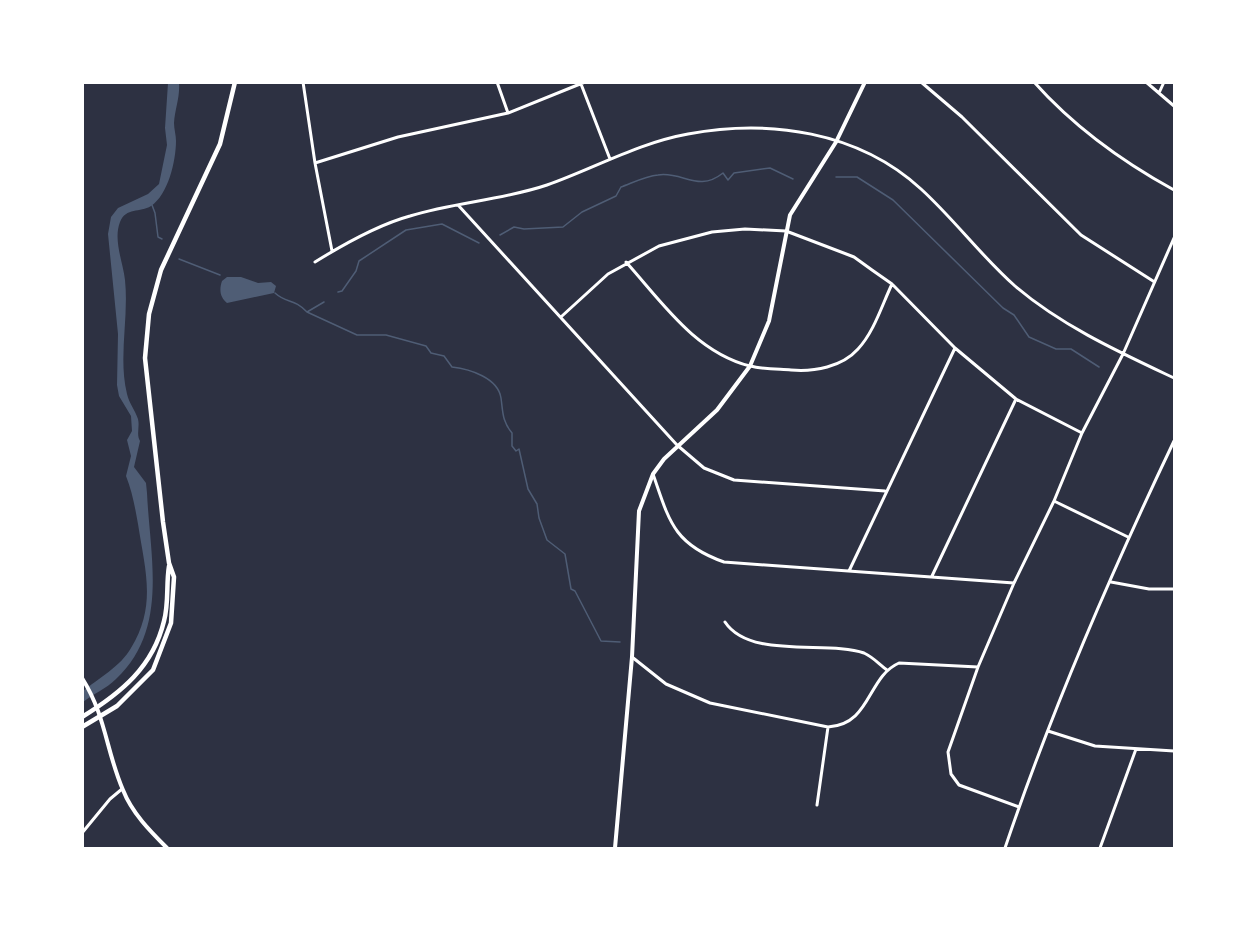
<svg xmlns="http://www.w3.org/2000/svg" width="1257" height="931" font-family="Manrope,sans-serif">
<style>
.water{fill:#4f5d75}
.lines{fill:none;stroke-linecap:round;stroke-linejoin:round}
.stream{stroke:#4f5d75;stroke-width:1.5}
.minor{stroke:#fff;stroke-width:3}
.tertiary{stroke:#fff;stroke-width:4}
.secondary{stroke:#fff;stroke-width:4.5}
</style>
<rect width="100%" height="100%" fill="#2d3142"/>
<path class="water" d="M 168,83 L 179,83 C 180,98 175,108 174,123 C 174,129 176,135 176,141 C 176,161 168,195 151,206 C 140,213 126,207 120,222 C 113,240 123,262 125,280 C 129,318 118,357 127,394 C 129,403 135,410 138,419 C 140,427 136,434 140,441 L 134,467 L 146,483 L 147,493 C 150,558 169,629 116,679 C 106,689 93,694 83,702 L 83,691 C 98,679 121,666 131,648 C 157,605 145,570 138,524 C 135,507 132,491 126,476 L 131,456 L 127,440 L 132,431 L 131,416 L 119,396 L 117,385 L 118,334 L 108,234 L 111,217 L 118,208 L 148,194 L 159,184 L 167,145 L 165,128 Z
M 227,277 L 241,277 L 258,283 L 271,282 L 276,286 L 274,293 L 227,303 C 220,297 219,290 222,281 Z"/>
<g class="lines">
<path class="stream" d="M 836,177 L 857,177 L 893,200 L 1003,308 L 1014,315 L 1029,337 L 1056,349 L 1071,349 L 1099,367
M 152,205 L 155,213 L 158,237 L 162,239
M 500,235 L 514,227 L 524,229 L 563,227 L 582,212 L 616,196 L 621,187 C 632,183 646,176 658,175 C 683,171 698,193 723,173 L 728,180 L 734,173 L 770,168 L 793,179
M 179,259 L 220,275
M 338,292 L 342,291 L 356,271 L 359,261 L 406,230 L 442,224 L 479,243
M 275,293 C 287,304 294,298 307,312 L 324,302
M 307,312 L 357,335 L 386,335 L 426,346 L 431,353 L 444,356 L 452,367 C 470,369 498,378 501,398 C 503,412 502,421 512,433 L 512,446 L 516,451 L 519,449 L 528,489 L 537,504 L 539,518 L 547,540 L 565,554 L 571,589 L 575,591 L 601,641 L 620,642"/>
<path class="minor" d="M 303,82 L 315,163 L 332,251
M 497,82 L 508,113
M 921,82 L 962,117 L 1081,235 L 1153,281
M 1034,82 C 1075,128 1121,161 1174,190
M 1146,82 L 1174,106
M 581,84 L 610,159
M 1159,93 L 1164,82
M 315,163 L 398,137 L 508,113 L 585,82
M 458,205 L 677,445 L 704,468 L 734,480 L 885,491
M 315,262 C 344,244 377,225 410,216 C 455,202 503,200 547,185 C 595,168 638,143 688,134 C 769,119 858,131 921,189 C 954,219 981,256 1015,286 C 1062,326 1119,352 1174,378
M 626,262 C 662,302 695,352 750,366 C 762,369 778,369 791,370 C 814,372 842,367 858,349 C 874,332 882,305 892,284
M 562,316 L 608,274 L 659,246 L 712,232 L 745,229 L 786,231 L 854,257 L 872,270 L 892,284 L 955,348 L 1016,399 L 1082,433
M 653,474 C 669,520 673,544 724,562 L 1014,583
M 1054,501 L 1128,537
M 849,571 L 955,348
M 932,576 L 1016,399
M 1111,582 L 1149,589 L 1174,589
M 725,622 C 750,660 829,640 864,653 C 873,657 880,665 887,670
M 632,657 L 666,684 L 710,703 L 828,727 C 871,725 867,677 899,663 L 978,667
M 1048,731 L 1095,746 L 1174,751
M 817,805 L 828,727
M 1019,807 L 959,785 L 951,774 L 948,752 L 978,667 L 1014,583 L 1054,501 L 1082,433 L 1123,354 L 1174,238
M 82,833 L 110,799 L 122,789
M 1005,848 C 1052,709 1111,573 1174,441
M 1100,848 L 1136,749"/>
<path class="tertiary" d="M 82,678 C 106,716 106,751 123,790 C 132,813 150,831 167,848
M 615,848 L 632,657 L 639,511 L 653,474 L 664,459 L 717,410 L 750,366 L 769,321 L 790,215 L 836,142 L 865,82"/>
<path class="secondary" d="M 82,717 C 121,693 153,667 164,621 C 169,603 166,584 169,566
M 82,727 L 117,706 L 153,670 L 171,623 L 174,577 L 169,563 L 163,522 L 145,358 L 149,314 L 161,270 L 220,144 L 235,82"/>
</g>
<rect width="1257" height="931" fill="none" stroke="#ffffff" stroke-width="168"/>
</svg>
